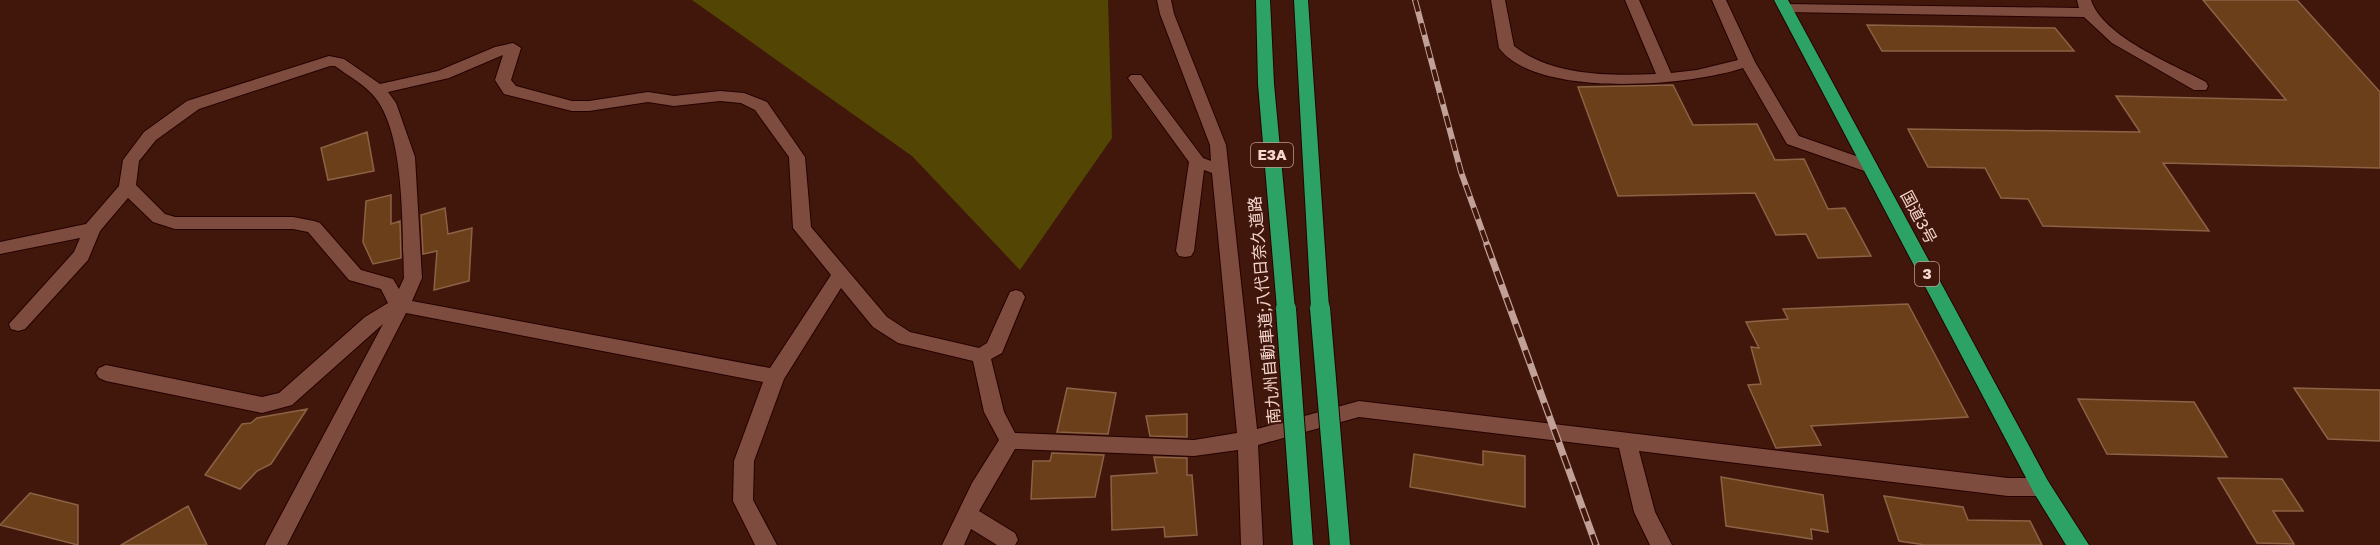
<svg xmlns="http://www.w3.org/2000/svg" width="2380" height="545" font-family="'Golos Text','Noto Sans JP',sans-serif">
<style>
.green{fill:#534504}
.building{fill:#6c3f1b;stroke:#8c6245;stroke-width:1.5}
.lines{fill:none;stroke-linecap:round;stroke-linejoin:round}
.minor-casing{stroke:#260000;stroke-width:2}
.highway-casing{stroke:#260000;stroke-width:2}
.minor{fill:#7d4c3f;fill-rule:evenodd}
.highway{fill:#2ca365;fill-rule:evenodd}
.rail-far1-casing{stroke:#c1a097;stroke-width:6}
.rail-casing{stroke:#c1a097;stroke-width:7}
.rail-far1{stroke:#41170c;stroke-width:4;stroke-dasharray:12;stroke-linecap:butt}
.rail{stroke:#41170c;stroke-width:4.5;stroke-dasharray:14;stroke-linecap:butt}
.highway-bridge-casing{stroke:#260000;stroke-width:22;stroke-linecap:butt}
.highway-bridge{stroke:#2ca365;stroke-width:20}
.labels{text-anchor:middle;stroke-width:4.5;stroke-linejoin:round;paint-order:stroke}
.shield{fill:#41170c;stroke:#bf9d94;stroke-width:1.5}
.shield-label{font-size:15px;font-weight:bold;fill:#f5d7cf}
.street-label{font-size:16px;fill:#f5d7cf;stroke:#41170c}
</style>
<rect width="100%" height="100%" fill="#41170c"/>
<path class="green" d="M 692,0 L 1108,0 L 1112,138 L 1020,270 L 912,156 Z"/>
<path class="building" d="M 2203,0 L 2297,0 L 2380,92 L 2380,168 L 2163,163 L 2209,231 L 2043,226 L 2028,199 L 2001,198 L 1985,168 L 1928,167 L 1908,129 L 2140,132 L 2116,96 L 2286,100 Z
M 1867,25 L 2055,28 L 2074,51 L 1882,51 Z
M 1673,85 L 1693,125 L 1757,124 L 1775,160 L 1804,159 L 1828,209 L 1845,208 L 1871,256 L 1818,258 L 1806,234 L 1776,235 L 1755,193 L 1618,196 L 1578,87 Z
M 367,132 L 374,171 L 328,180 L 321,148 Z
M 391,195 L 391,224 L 400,221 L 401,258 L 373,264 L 363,242 L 366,201 Z
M 445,208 L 448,234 L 472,228 L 469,281 L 434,290 L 437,251 L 423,254 L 421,215 Z
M 1908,304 L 1968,417 L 1811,426 L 1821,445 L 1776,448 L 1748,385 L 1761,384 L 1751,347 L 1759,348 L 1746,322 L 1788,319 L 1783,309 Z
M 1067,388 L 1116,393 L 1108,434 L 1057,432 Z
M 2294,388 L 2380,390 L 2380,441 L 2328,439 Z
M 2078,399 L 2194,402 L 2227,457 L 2107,454 Z
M 307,409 L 271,464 L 257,471 L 240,489 L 205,475 L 242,424 L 251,423 L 257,418 Z
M 1187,414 L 1187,437 L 1150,436 L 1146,416 Z
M 1483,451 L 1525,456 L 1525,507 L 1410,487 L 1414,454 L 1483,465 Z
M 1052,453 L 1104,455 L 1095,497 L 1031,499 L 1033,461 L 1050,461 Z
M 1154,457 L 1187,458 L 1187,475 L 1192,475 L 1197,535 L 1165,537 L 1164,527 L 1112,530 L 1111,476 L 1157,473 Z
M 1721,477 L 1823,495 L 1828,532 L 1811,529 L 1812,539 L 1726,526 Z
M 2218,478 L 2282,479 L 2303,511 L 2273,511 L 2294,544 L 2257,543 Z
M 30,493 L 78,505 L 78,545 L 0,525 Z
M 1884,496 L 1963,507 L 1968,520 L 2030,521 L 2042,545 L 1925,545 L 1899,541 Z
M 188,506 L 207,545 L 121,545 Z"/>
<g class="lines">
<defs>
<path id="minor" d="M 1157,0 L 1171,0 L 1174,14 L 1226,145 L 1257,429 L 1359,401 L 2008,478 L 2041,478 L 2048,481 L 2051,487 L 2048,493 L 2041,496 L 2008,496 L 1639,451 L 1655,512 L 1672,545 L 1650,545 L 1634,512 L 1619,448 L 1359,417 L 1258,445 L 1263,545 L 1241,545 L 1238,450 L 1194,456 L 1015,449 L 979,511 L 1015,533 L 1018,540 L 1015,545 L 997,545 L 971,529 L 964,545 L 942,545 L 972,483 L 999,440 L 984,412 L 973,361 L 898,343 L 873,327 L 841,288 L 784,379 L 754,461 L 753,500 L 777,545 L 755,545 L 733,501 L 734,461 L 763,382 L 406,313 L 287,545 L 265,545 L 383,324 L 292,405 L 262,413 L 106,381 L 99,378 L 96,373 L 99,368 L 106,365 L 262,397 L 279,393 L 365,317 L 388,303 L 381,289 L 349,280 L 308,232 L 293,229 L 175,229 L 153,222 L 128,198 L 100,231 L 88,260 L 25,329 L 18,331 L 11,329 L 9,324 L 74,252 L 80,238 L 0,254 L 0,242 L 86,224 L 119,186 L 123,160 L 144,132 L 187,101 L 329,56 L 344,59 L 380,84 L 438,71 L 495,47 L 513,43 L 521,48 L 511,80 L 516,86 L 572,101 L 589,101 L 648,92 L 674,96 L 720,91 L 744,93 L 767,102 L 805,157 L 811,227 L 887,317 L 910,332 L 979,348 L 987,343 L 1010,292 L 1016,290 L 1022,292 L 1025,297 L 1004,348 L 1002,353 L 991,359 L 1004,412 L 1015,433 L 1194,440 L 1237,433 L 1212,173 L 1204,170 L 1194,251 L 1191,256 L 1185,257 L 1179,256 L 1176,251 L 1189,162 L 1128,78 L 1131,75 L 1141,75 L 1203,158 L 1211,161 L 1210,145 L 1160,14 ZM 503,55 L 495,80 L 504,94 L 572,111 L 589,111 L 648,102 L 674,106 L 720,101 L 741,103 L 755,110 L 789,157 L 793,228 L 831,275 L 770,368 L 412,301 L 422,278 L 415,157 L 396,103 L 388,92 L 449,78 ZM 330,66 L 335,66 C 347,75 362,83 372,94 C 406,129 402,230 404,278 L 399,289 L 393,279 L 361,270 L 320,223 L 314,221 L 293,217 L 175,217 L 165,214 L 136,185 L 139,161 L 156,140 L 199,109 Z
M 1491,0 L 1505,0 L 1514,46 C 1552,76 1609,76 1656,74 L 1625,0 L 1639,0 L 1671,73 L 1697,70 L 1738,60 L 1712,0 L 1726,0 L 1755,62 L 1799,136 L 1876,163 L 1878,167 L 1876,171 L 1870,173 L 1787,144 L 1743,68 C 1689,86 1537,99 1499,48 Z
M 2077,0 L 2091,0 C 2103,37 2173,64 2206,82 L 2208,86 L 2206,90 L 2194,90 L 2112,43 L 2084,17 L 1785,12 L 1778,8 L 1785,4 L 2079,8 Z"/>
<path id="highway" d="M 1256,0 L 1270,0 L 1274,84 L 1295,309 L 1293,314 L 1286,316 L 1279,314 L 1277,309 L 1258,84 Z
M 1294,0 L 1308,0 L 1329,308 L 1327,313 L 1320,315 L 1313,313 L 1311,308 Z
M 1774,0 L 1788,0 L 2048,481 L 2089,545 L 2066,545 L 2034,493 Z"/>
</defs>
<use href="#minor" class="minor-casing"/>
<use href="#highway" class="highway-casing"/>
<use href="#minor" class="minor"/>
<use href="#highway" class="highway"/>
<defs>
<path id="rail-far1" d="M 1415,0 L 1461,172 L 1488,247"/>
<path id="rail" d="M 1487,245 L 1596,545"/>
</defs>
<use href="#rail-far1" class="rail-far1-casing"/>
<use href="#rail" class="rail-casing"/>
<use href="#rail-far1" class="rail-far1"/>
<use href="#rail" class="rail"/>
<defs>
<path id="highway-bridge" d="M 1320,308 L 1340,545
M 1286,309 L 1303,545"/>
</defs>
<use href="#highway-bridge" class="highway-bridge-casing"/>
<use href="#highway-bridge" class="highway-bridge"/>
</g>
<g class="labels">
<g class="shield">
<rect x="1251" y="143" width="42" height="24" rx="4.5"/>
<rect x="1915" y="262" width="24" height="24" rx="4.5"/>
</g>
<g class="shield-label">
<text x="1272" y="160">E3A</text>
<text x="1927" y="279">3</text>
</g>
<g class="street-label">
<text transform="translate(1919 217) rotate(62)" y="6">国道3号</text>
<text transform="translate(1264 310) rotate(-95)" y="6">南九州自動車道;八代日奈久道路</text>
</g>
</g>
</svg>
